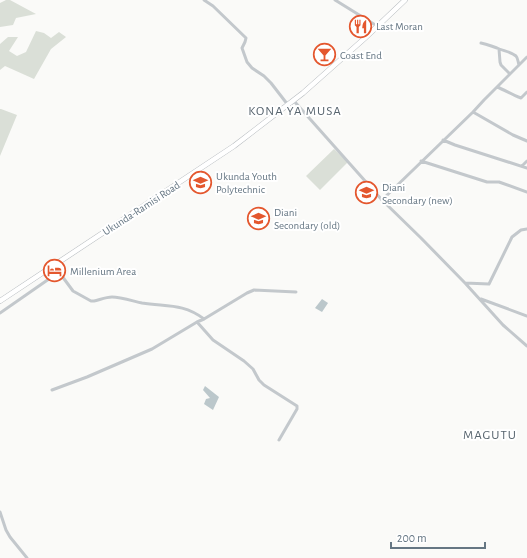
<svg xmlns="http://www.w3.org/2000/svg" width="527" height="558" font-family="'Alegreya Sans',sans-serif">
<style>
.green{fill:#dadfd7}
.water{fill:#bbc7cb}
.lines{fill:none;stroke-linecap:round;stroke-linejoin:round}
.highway-casing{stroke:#b4b9bd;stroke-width:5.5}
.minor{stroke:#c3c8cc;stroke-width:3}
.highway{stroke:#fff;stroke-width:4.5}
.labels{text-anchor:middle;stroke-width:4;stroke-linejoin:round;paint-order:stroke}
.poi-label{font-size:11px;fill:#657683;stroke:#fff;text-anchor:start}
.street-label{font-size:11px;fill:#657683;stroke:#fff}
.quarter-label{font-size:13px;letter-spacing:1px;fill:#57646e;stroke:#fff}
</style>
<rect width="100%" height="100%" fill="#fafaf8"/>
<path class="green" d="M 6,0 L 10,0 L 36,14 L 16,18 L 13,25 L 0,27 L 0,3 Z
M 36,31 L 44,33 L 51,38 L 59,32 L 66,37 L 51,49 L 34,79 L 5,66 L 0,70 L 0,44 L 8,37 L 18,37 L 9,51 L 17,56 L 26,52 Z
M 0,109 L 1,109 L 17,115 L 0,156 Z
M 334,149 L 348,162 L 320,190 L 306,176 Z"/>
<path class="water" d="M 322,299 L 328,303 L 322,312 L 315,308 Z
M 205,386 L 219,397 L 213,410 L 204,404 L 206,399 L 210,398 L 203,390 Z"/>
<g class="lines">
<defs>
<path id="highway" d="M 0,301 L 234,146 L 303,93 L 365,38 L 405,0"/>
</defs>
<use href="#highway" class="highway-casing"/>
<path class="minor" d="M 204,0 L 213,6 L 246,38 L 245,42 L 242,48 L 247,62 L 252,68 L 264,76 L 271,83 L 288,105
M 335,0 L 377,26
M 481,43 C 487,44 491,46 497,48 C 503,51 510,51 516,56 C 518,58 518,62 519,65
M 499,49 L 500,62 L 501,65 L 510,74
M 497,87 C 505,90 512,95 521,98 L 527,92
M 294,101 L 382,200 L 421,238 L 465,283 L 503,325 L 527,346
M 473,112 L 513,135 L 527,141
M 443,140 L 455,145 L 527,168
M 421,161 L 487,182 L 499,182 L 527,192
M 522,166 L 527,161
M 382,200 L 473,112 L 484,100 L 527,57
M 59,272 L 73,291 L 91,301 L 94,301 C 99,300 106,297 112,297 C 120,297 133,301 142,303 C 166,307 183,303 204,319
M 465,283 L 489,284 L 512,237 L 521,230 L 527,229
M 481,299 L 527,316
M 0,313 L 59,272 L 55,264
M 197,322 L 213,340 L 244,361 L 253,369 L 259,380 L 264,385 L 297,406 L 297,409 L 279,440
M 52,390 L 87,377 L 152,349 L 197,322 L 204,319 L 247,293 L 254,290 L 296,292
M 0,512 L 6,530 L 10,537 L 27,558"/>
<use href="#highway" class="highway"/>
</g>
<defs>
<symbol id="restaurant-ring" viewBox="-11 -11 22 22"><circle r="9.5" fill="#fff" stroke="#e4572e" stroke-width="1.5"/><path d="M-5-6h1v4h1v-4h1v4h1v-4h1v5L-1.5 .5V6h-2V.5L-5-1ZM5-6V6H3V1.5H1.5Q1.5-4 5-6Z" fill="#e4572e"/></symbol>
<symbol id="bar-ring" viewBox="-11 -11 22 22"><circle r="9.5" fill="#fff" stroke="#e4572e" stroke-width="1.5"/><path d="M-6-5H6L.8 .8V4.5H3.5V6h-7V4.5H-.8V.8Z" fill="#e4572e"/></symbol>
<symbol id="university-ring" viewBox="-11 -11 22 22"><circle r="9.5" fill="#fff" stroke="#e4572e" stroke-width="1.5"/><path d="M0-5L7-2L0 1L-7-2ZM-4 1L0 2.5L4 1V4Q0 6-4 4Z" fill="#e4572e"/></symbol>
<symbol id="school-ring" viewBox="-11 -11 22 22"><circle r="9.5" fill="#fff" stroke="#e4572e" stroke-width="1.5"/><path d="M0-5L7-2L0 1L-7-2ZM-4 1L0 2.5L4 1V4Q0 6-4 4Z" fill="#e4572e"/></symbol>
<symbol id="hotel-ring" viewBox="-11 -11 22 22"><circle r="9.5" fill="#fff" stroke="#e4572e" stroke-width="1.5"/><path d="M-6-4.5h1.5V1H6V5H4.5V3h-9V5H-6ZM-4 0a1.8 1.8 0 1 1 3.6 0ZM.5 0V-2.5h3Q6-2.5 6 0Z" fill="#e4572e"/></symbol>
</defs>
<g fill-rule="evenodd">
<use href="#restaurant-ring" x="348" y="14" width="25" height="25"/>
<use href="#bar-ring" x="312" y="42" width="25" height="25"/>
<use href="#university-ring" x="188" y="170" width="25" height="25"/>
<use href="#school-ring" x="354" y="180" width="25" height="25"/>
<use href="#school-ring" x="246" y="206" width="25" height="25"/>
<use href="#hotel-ring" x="42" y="258" width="25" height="25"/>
</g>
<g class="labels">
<g class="poi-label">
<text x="376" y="30">Last Moran</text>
<text x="340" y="59">Coast End</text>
<text x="216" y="180">Ukunda Youth<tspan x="216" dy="13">Polytechnic</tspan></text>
<text x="382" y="191">Diani<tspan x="382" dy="13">Secondary (new)</tspan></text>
<text x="274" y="216">Diani<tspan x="274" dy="13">Secondary (old)</tspan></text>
<text x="70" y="275">Millenium Area</text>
</g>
<g class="street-label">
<text transform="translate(141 208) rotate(-33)" y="4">Ukunda-Ramisi Road</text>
</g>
<g class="quarter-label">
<text x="295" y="115">KONA YA MUSA</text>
<text x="490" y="439">MAGUTU</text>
</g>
</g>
<path d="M391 542v6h94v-6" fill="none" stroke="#657683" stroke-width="2"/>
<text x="397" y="542" font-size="12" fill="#657683" stroke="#ffffff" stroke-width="3" paint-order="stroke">200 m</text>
</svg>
